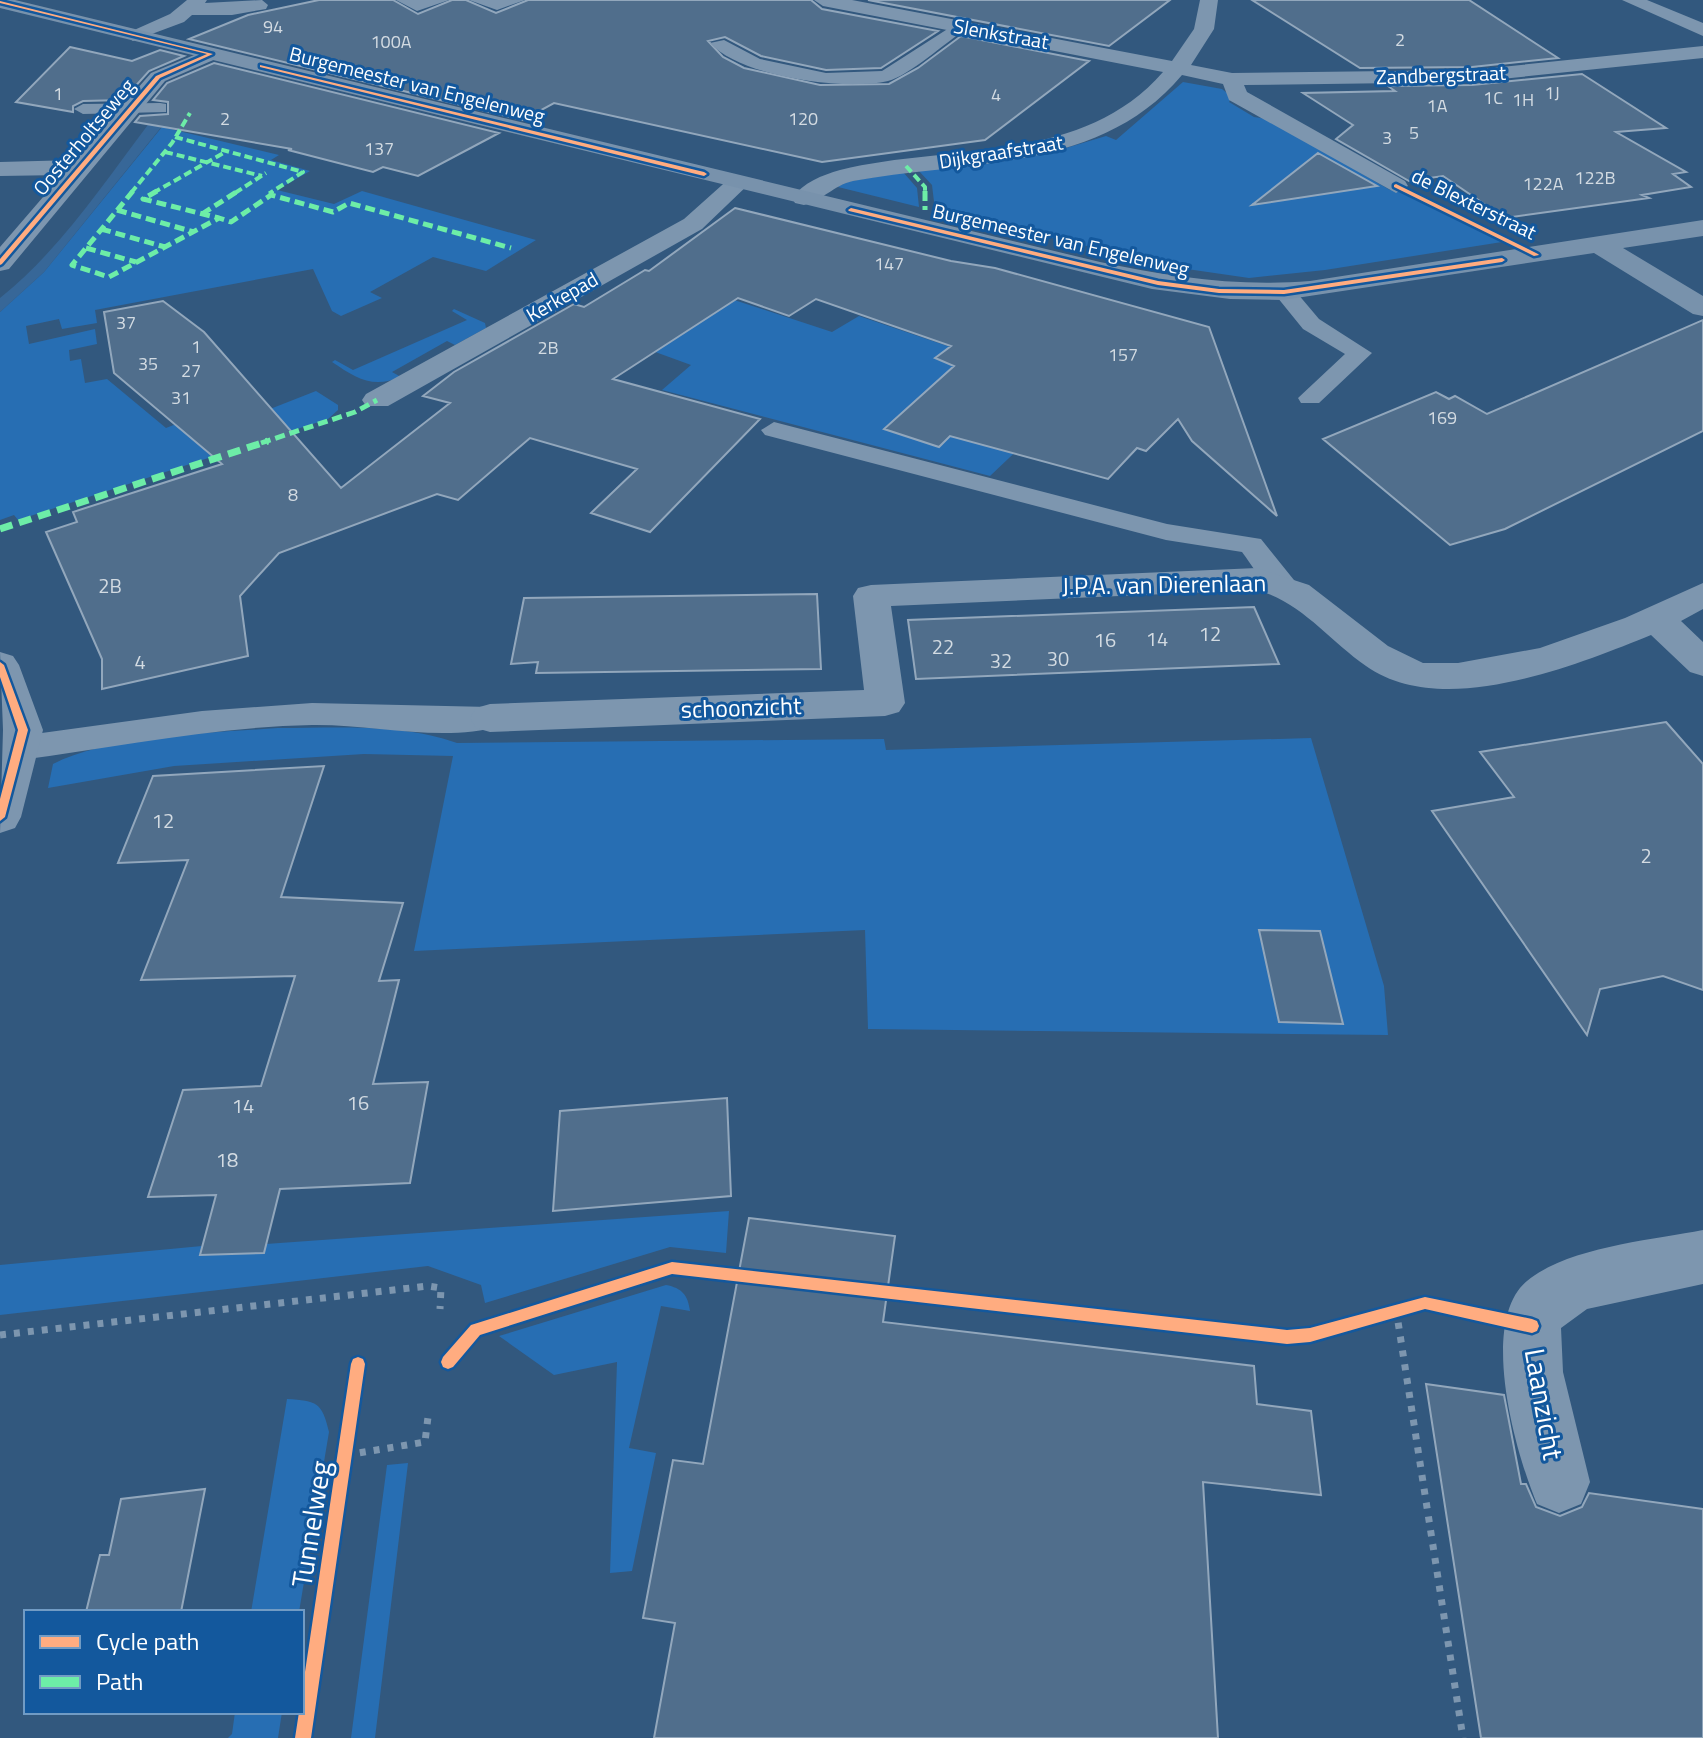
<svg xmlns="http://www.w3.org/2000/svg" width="1703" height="1738" font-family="'Titillium Web',sans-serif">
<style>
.green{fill:#276eb3}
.water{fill:#376798}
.building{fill:#506e8c;stroke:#92a7bc;stroke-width:2}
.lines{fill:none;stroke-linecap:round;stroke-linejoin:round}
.path{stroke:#7d96af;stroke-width:7;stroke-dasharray:6 8;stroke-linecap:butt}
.lane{fill:#7d96af;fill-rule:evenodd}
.street{fill:#7d96af;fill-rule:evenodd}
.secondary{fill:#7892ac;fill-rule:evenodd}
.quiet-far2{stroke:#6deda7;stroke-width:4;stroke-dasharray:8 4;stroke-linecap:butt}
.quiet-far1{stroke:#6deda7;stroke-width:5;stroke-dasharray:10 5;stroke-linecap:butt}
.quiet{stroke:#6deda7;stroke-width:7;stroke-dasharray:13 7;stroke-linecap:butt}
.cycleway-casing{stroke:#13589d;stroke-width:5}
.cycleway{fill:#ffac80;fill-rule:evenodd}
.labels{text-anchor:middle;stroke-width:6;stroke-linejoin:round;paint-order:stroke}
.far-number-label{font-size:18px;fill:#d3dbe2}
.far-street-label{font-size:20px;fill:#fff;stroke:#13589d}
.number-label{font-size:20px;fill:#d3dbe2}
.street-label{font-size:24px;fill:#fff;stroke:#13589d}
.near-street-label{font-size:28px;fill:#fff;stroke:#13589d}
</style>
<rect width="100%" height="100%" fill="#32587e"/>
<path class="green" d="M 1183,82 L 1222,89 L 1232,97 L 1229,102 L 1254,117 L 1267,119 L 1390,190 L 1396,188 L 1502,242 L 1325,270 L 1249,278 L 1180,268 L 935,210 L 932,185 L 918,170 L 1056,151 L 1106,136 L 1116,140 Z
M 162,127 L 279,155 L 271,160 L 310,171 L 277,190 L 334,204 L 362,191 L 536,240 L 486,271 L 433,257 L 370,292 L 382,298 L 341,316 L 332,311 L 313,269 L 95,310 L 97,323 L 62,329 L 59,319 L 26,326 L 29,344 L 95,329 L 97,344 L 69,350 L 70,361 L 81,359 L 85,383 L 107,379 L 166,428 L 246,397 L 265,411 L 316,391 L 338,405 L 338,410 L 328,419 L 18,520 L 14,515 L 0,520 L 0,312 L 44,272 Z
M 903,172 L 917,188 L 919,207 L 838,187 L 846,182 Z
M 725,297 L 832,332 L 859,316 L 1080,391 L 990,476 L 662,390 L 691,365 L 573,322 Z
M 454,309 L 485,323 L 486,328 L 455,345 L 447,341 L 392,372 L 401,377 C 372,389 356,378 332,362 L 335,360 L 353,370 L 467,320 L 452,311 Z
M 278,728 C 336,728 402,723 457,743 L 884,739 L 886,750 L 1311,738 L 1384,986 L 1388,1035 L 868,1029 L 865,930 L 414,951 L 453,756 L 364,754 L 174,766 L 48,788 L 53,764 C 110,735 213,733 278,728 Z
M 729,1211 L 726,1253 L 670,1247 L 485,1303 L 481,1285 L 428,1266 L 0,1315 L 0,1265 L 202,1246 L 200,1255 L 266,1244 Z
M 666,1285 C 682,1288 688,1295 690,1311 L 661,1306 L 629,1448 L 656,1453 L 632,1571 L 610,1573 L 617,1362 L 554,1375 L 499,1336 Z
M 287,1399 C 317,1401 322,1402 329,1432 L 299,1612 L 251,1612 Z
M 408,1463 L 375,1738 L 351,1738 L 387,1465 Z
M 235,1712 L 282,1712 L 278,1738 L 228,1738 L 232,1734 Z"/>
<path class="water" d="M 167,120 L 44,272 L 0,312 L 0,298 C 60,250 104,183 150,122 Z"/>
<path class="building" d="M 319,0 L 393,0 L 418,14 L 452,0 L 466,0 L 496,13 L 528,0 L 811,0 L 822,9 L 938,31 L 881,68 L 826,70 L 761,56 L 725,37 L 708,41 L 723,57 L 744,68 L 820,85 L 889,84 L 918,68 L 961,36 L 1089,61 L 985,140 L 822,162 L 554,103 L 523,120 L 189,39 L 248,15 Z
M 868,0 L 1170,0 L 1109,46 Z
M 1252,0 L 1469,0 L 1558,58 L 1472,67 L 1360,68 Z
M 70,47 L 132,61 L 160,50 L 184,56 L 149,71 L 123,100 L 83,101 L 73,106 L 73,112 L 16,102 Z
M 214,63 L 499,133 L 418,176 L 383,167 L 373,172 L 288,150 L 292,149 L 135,122 L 140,116 L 168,114 L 168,102 L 153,100 L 167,83 Z
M 1582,74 L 1666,128 L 1616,132 L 1686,172 L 1673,174 L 1691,187 L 1642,195 L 1649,198 L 1505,218 L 1443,176 L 1409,181 L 1336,139 L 1353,125 L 1303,93 L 1395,91 L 1388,86 L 1472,85 Z
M 1318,153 L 1377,186 L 1252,205 Z
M 735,208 L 951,261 L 995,268 L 1209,327 L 1277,516 L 1192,441 L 1178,419 L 1146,451 L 1137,448 L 1108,479 L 950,436 L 939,447 L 884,429 L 954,366 L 935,358 L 951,346 L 816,299 L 789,316 L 738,298 L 613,379 L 760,419 L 650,532 L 591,513 L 637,469 L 530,438 L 458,500 L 437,494 L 279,553 L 240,596 L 248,656 L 102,689 L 102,659 L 46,532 L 77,522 L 73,512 L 222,464 L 114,373 L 104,312 L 163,301 L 204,332 L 341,488 L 450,403 L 423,396 L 454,372 L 574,304 L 584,307 L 645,270 L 649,271 Z
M 1703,320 L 1703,431 L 1505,529 L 1450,545 L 1323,439 L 1436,392 L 1449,399 L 1455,396 L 1487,414 Z
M 817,594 L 821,669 L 536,673 L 538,662 L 511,664 L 524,598 Z
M 1254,607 L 1279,664 L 916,679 L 908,620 Z
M 1666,722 L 1703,764 L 1703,990 L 1663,976 L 1600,989 L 1587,1035 L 1432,811 L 1514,797 L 1480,752 Z
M 324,766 L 281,897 L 403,903 L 379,981 L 399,980 L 373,1084 L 428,1082 L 410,1183 L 280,1189 L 264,1253 L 200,1255 L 216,1195 L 148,1197 L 183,1090 L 261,1086 L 295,976 L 141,980 L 188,860 L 118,863 L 153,776 Z
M 1259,930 L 1320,931 L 1343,1024 L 1279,1022 Z
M 727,1098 L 731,1196 L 553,1211 L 560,1111 Z
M 749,1218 L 895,1236 L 883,1322 L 1254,1366 L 1257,1404 L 1311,1411 L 1321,1495 L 1203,1482 L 1218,1738 L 654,1738 L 675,1623 L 643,1618 L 673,1460 L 703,1464 Z
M 1426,1384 L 1504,1395 L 1521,1484 L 1526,1484 L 1536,1507 L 1560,1516 L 1582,1507 L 1589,1493 L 1703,1509 L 1703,1738 L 1481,1738 Z
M 205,1489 L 181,1612 L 86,1612 L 100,1555 L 109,1555 L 121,1499 Z"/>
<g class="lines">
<path class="path" d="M 1396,1309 L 1463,1738
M 0,1335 L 428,1286 L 441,1288 L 440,1309
M 346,1455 L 425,1442 L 428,1417"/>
<path class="lane" d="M 396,0 L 449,0 L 417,11 Z
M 469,0 L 525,0 L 497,10 Z
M 960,21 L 968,26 L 966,29 C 946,42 909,76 888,81 C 844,91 741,77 710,43 L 724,40 L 760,59 L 826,73 L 882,71 Z
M 160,103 L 166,104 L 166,112 L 83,114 L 74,109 L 83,104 Z
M 1284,285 L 1292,287 L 1319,319 L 1372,353 L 1319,403 L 1301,403 L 1298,398 L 1345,354 L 1303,329 L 1273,292 Z
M 774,422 L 1167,524 L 1261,539 L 1298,585 L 1293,591 C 1268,598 1256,570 1242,552 L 1166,540 L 765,435 L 761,430 Z
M 312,703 L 490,707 L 501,710 L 506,718 L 501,726 C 442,743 373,724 312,725 C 214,727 117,747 20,760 L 8,756 L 3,748 L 8,740 L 20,736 L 202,711 Z"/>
<path class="street" d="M 187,0 L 207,0 L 205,3 L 262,0 L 268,5 L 266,9 L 232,15 L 192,15 L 184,22 L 133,41 L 123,35 L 170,14 Z
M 814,0 L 852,0 L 1172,61 L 1194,29 L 1200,0 L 1218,0 L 1214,29 L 1191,65 L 1232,73 L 1472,70 L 1703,46 L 1703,58 L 1472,82 L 1244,85 L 1247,92 L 1405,181 L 1408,186 L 1396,193 L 1229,100 L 1223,84 L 1182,75 C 1100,173 966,160 853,181 C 834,185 822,201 804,205 L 795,203 L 792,198 C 803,183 822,175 840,170 C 948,143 1081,166 1163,72 L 823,6 Z
M 1622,0 L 1647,0 L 1703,23 L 1703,36 Z
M 211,48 L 218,50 L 221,54 L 218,58 L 165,81 L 9,269 L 0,271 L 0,247 L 62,175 L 0,176 L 0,162 L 75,160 L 151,73 Z
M 739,175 L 751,182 L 702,229 L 388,406 L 366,406 L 362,400 L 366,394 L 684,219 L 731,177 Z
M 1257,568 L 1309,585 L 1388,646 L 1423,663 L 1458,663 L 1540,648 L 1625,618 L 1703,583 L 1703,609 L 1681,621 L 1703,642 L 1703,676 L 1690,672 L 1651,635 C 1574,666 1442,720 1366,666 C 1329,640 1301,602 1257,590 L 891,606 L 905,703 L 899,712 L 885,716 L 490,732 L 476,728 L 470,718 L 476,708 L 490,704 L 864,690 L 853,596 L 858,588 L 871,585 Z
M 0,652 L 13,656 L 19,665 L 43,730 L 21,817 L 15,828 L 0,833 L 3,730 Z
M 1703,1230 L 1703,1284 L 1587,1309 L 1561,1328 L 1563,1372 L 1590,1482 L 1581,1504 L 1559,1513 L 1537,1504 C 1516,1454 1478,1322 1527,1281 C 1568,1247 1652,1240 1703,1230 Z"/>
<path class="secondary" d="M 0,0 L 15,0 L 1100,262 C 1170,277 1238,287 1310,281 L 1703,220 L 1703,236 L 1623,248 L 1703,296 L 1703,316 L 1693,314 L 1594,253 L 1283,300 L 1230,299 L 1152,289 L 0,8 Z"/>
<path class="quiet-far2" d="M 175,137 L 303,172 L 270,193
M 165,152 L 262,176
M 906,166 L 925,187 L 925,193
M 131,193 L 172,143 L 190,113
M 153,193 L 227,151
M 235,193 L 266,173"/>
<path class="quiet-far1" d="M 133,191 L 72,265 L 109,277 L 219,218 L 231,222 L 271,195 L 333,212 L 349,203 L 511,248
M 157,191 L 143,199 L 219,218
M 271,191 L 271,195
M 925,191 L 925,210
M 117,210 L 194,232
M 202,214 L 238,191
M 101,229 L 165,247
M 86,248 L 136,262
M 261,443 L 355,412 L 377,400"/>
<path class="quiet" d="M 0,529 L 268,441"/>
<defs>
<path id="cycleway" d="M 0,1 L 213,54 L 160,78 L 2,264 L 0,265 L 0,259 L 156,76 L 207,54 L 0,3 Z
M 260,65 L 704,172 L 707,174 L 704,176 L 260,67 Z
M 1396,184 L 1538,254 L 1539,255 L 1534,256 L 1394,187 L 1394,185 Z
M 851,208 L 1158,281 L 1219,289 L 1284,290 L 1502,258 L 1505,260 L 1502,262 L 1284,294 L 1219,293 L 1158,285 L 849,211 L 848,210 Z
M 0,662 L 4,665 L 28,730 L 5,817 L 0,821 L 0,799 L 18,730 L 0,677 Z
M 672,1262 L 1287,1330 L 1310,1328 L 1425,1297 L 1532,1319 L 1537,1321 L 1539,1326 L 1537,1331 L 1532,1333 L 1425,1309 L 1310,1342 L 1287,1344 L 672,1274 L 480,1335 L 453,1367 L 448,1369 L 443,1367 L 441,1362 L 443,1357 L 471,1325 Z
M 358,1357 L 363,1359 L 365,1364 L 311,1738 L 295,1738 L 299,1712 L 302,1712 L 302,1692 L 351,1364 L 353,1359 Z"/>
</defs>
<use href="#cycleway" class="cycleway-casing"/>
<use href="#cycleway" class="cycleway"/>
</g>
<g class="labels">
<g class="far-number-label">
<text x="273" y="33">94</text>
<text x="1400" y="46">2</text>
<text x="391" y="48">100A</text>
<text x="1552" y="99">1J</text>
<text x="58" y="100">1</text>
<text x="996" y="101">4</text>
<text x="1493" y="104">1C</text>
<text x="1523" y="106">1H</text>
<text x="1437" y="112">1A</text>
<text x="225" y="125">2</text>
<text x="803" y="125">120</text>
<text x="1414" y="139">5</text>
<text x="1387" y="144">3</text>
<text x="379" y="155">137</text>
<text x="1595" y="184">122B</text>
<text x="1543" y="190">122A</text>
<text x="889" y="270">147</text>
<text x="126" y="329">37</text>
<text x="196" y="353">1</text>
<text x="548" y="354">2B</text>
<text x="1123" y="361">157</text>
<text x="148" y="370">35</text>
<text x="191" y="377">27</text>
<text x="181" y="404">31</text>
<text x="1442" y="424">169</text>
<text x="293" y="501">8</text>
</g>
<g class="far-street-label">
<text transform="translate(1001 34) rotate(10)" y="7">Slenkstraat</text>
<text transform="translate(1441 75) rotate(-2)" y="7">Zandbergstraat</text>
<text transform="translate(417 85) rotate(14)" y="7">Burgemeester van Engelenweg</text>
<text transform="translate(84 137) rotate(-50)" y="7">Oosterholtseweg</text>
<text transform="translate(1001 152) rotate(-9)" y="7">Dijkgraafstraat</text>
<text transform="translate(1474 204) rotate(26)" y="7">de Blexterstraat</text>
<text transform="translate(1061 240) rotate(13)" y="7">Burgemeester van Engelenweg</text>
<text transform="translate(562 297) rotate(-30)" y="7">Kerkepad</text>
</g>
<g class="number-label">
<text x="110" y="593">2B</text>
<text x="1210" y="641">12</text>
<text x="1157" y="646">14</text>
<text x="1105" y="647">16</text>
<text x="943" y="654">22</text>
<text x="1058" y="666">30</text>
<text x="1001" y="668">32</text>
<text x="140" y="669">4</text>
<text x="163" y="828">12</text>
<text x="1646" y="863">2</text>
<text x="358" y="1110">16</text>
<text x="243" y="1113">14</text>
<text x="227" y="1167">18</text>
</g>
<g class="street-label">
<text transform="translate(1164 585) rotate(-1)" y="8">J.P.A. van Dierenlaan</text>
<text transform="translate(741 708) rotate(-2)" y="8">schoonzicht</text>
</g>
<g class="near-street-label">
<text transform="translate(1544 1404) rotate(80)" y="10">Laanzicht</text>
<text transform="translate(311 1524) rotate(-81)" y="10">Tunnelweg</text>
</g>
</g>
<rect x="24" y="1610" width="280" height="104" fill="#13589d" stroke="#719bc4" stroke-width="2"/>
<rect x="40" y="1636" width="40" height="12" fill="#ffac80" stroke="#719bc4" stroke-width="2"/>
<text x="96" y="1650" font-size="24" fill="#ffffff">Cycle path</text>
<rect x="40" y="1676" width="40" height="12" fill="#6deda7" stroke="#719bc4" stroke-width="2"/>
<text x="96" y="1690" font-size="24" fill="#ffffff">Path</text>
</svg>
